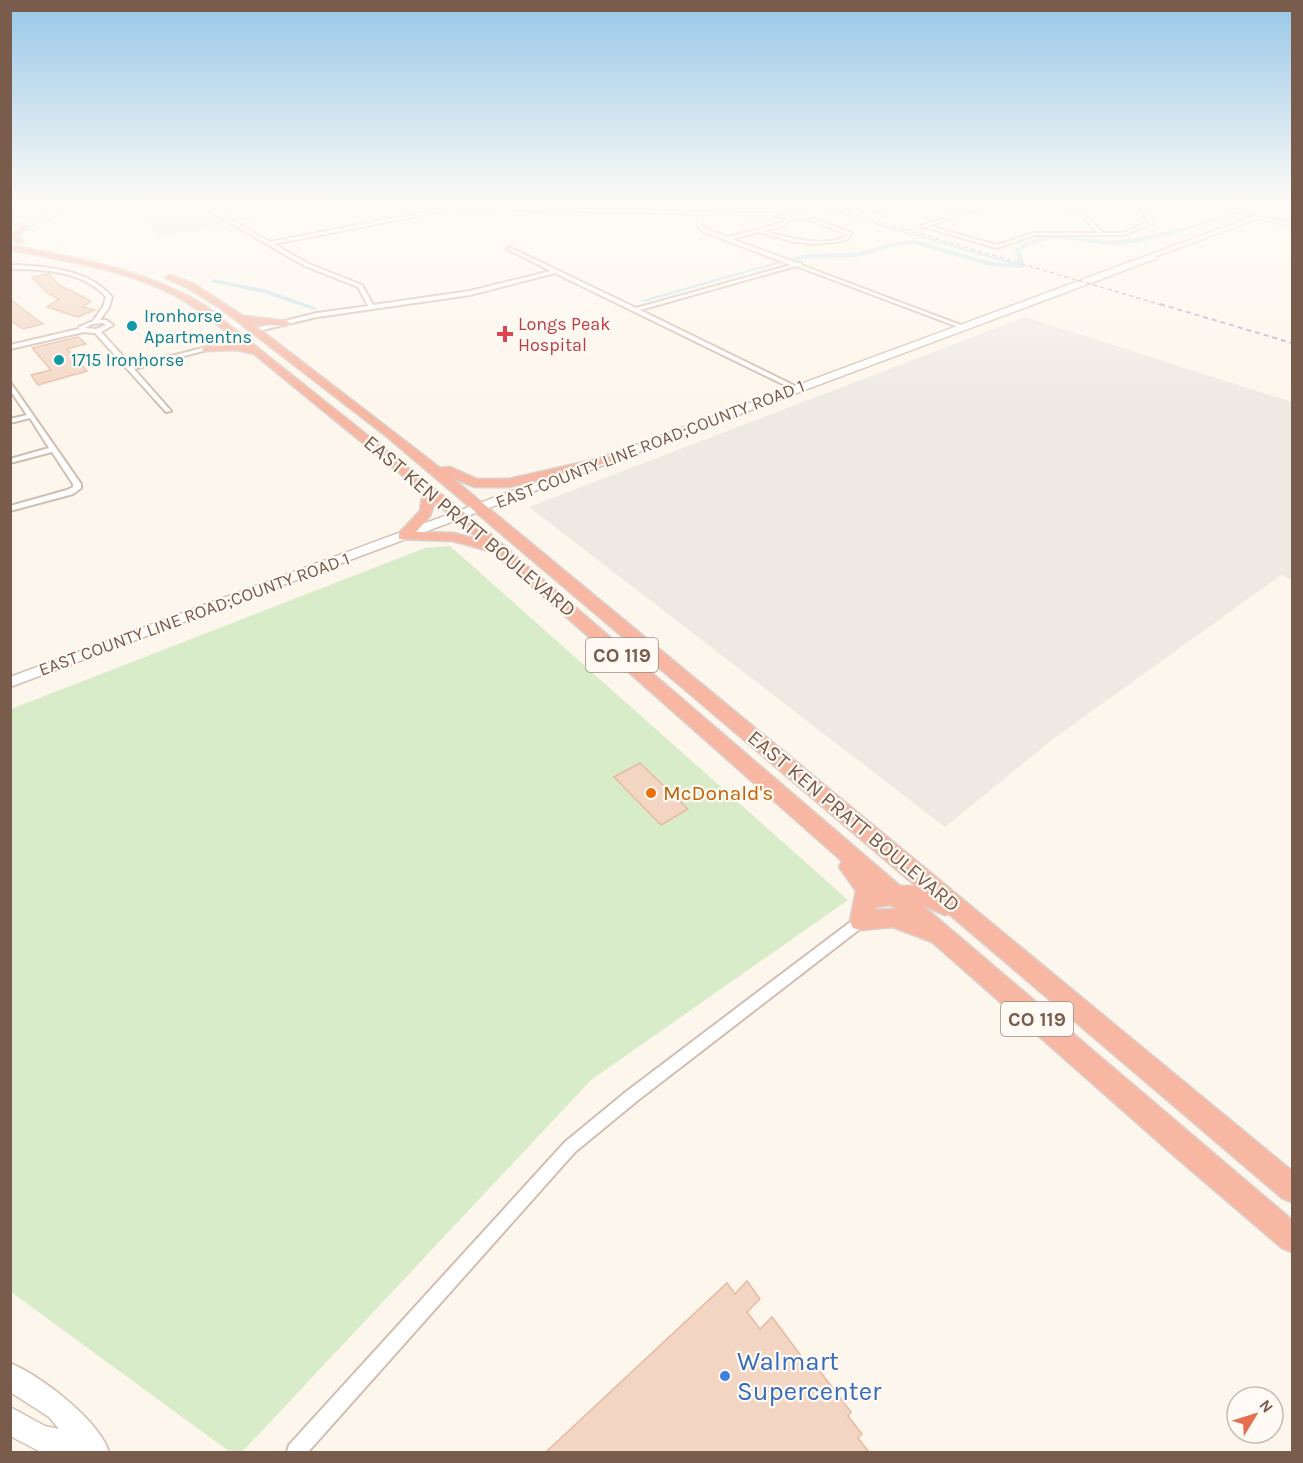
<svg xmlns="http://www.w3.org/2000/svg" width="1303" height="1463" font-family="Karla,sans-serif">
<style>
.industrial{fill:#efe9e4}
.green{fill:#d8ecc9}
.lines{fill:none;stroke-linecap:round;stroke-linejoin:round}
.stream{stroke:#a5d3da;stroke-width:1.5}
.canal{fill:#bfe3e8;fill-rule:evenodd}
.building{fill:#f3d5c3;stroke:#e6bba3;stroke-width:1.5}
.street-casing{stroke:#d1beb0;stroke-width:4}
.secondary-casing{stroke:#d6c0b0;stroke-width:3}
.highway-casing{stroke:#dad1cd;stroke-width:3}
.street{fill:#fff;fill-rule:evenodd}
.secondary{fill:#fff;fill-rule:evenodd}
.highway{fill:#f7b7a3;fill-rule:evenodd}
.rail-far1{stroke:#b9a8c9;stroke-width:1.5;stroke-dasharray:4.5 3;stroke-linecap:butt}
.rail{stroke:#b9a8c9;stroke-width:2;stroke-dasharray:5 4;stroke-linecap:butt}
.culture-dot{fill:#0f9aa8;stroke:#fffaf3;stroke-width:2}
.health-dot{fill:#e0444e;stroke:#fffaf3;stroke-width:2}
.food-dot{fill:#e8710a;stroke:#fffaf3;stroke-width:2}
.shop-dot{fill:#3f7fe0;stroke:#fffaf3;stroke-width:2}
.labels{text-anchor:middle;stroke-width:4.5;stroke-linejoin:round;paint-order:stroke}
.far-culture-label{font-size:18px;fill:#0d838f;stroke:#fffaf3;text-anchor:start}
.far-health-label{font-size:18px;fill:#be3a42;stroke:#fffaf3;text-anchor:start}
.far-street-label{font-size:18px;fill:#7a5c4d;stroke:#fffaf3}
.shield{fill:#fffaf3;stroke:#a28b7f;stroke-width:1.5}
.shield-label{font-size:20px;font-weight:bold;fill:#7a5c4d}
.street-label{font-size:21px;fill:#7a5c4d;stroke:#fffaf3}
.food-label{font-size:21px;fill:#c56008;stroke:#fffaf3;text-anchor:start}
.near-shop-label{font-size:26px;fill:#366cbe;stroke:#fffaf3;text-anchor:start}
</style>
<rect width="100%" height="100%" fill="#fdf6ec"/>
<path class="industrial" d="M 1025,317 L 1292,402 L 1292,580 L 1281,575 L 1053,739 L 945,827 L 529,507 Z"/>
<path class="green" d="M 11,202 L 47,202 L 52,207 L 11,222 Z
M 141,202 L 341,202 L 156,237 Z
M 450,546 L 848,900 L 591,1080 L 242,1452 L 230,1452 L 11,1292 L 11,709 L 425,548 Z"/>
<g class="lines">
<path class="stream" d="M 806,202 L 813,204
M 818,207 L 1022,266"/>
<path class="canal" d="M 1246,202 L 1252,202 C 1221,222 1149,245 1111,245 C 1088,244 1064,236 1041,241 C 1034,242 1026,247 1020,251 L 1025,266 L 1022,268 L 991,266 L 914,244 L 894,246 L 858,257 L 808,258 L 791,261 L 788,259 L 808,254 L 858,253 L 893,243 L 914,240 L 991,262 L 1019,264 L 1015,249 L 1039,237 L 1070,236 L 1111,241 L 1136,238 L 1192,226 Z
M 782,260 L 787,261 L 644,302 L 639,301 Z
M 213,279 L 267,290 L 317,308 L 314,310 L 264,293 L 211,282 Z"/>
</g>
<path class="building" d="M 49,274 L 59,285 L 91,301 L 83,307 L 95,310 L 78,317 L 47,307 L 59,299 L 47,293 L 32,277 Z
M 10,299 L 32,316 L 43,324 L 23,329 L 10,320 Z
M 78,337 L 86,344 L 67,349 L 87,371 L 38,385 L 31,375 L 51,370 L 32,348 Z
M 640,763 L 688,809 L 661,825 L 614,777 Z
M 747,1281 L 760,1299 L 747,1312 L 760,1329 L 772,1317 L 808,1365 L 812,1361 L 851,1412 L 848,1416 L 862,1434 L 858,1438 L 869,1452 L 546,1452 L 727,1283 L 735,1294 Z"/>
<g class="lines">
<defs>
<path id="street" d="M 200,202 L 204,202 L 208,206 L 270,242 L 458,206 L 769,213 L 811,218 L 852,233 L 848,239 L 835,242 L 813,244 L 791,241 L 759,232 L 732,239 L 797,263 L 801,263 L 801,265 L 966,327 L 961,328 L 796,266 L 640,310 L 799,388 L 799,390 L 797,391 L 555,273 L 470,295 L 317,317 L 254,332 L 252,331 L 252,329 L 317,313 L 368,306 L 358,287 L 305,266 L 204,208 ZM 458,208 L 699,214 L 697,225 L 704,232 L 791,265 L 636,308 L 509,247 L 507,249 L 551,271 L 470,291 L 373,305 L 362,285 L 309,264 L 274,244 ZM 703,214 L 769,215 L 788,218 L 779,224 L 728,237 L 708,230 L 701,225 ZM 793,218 L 810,220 L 847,234 C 833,250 782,237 764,231 L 783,226 Z
M 837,202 C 850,202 864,211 876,209 C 888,208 898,202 910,202 L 874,212 Z
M 978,202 L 1076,206 L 1103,233 L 1123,233 L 1149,222 L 1136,202 L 1140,202 L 1154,223 L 1124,235 L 1034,235 L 997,248 L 921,226 L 986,204 ZM 991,204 L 1075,208 L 1098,233 L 1034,233 L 997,245 L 928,226 Z
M 1193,202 L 1200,202 L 1292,224 L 1292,226 Z
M 10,265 C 45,266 89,269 112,297 L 109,307 L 100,320 L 106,320 L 113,325 L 101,332 L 132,366 L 242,338 L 245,340 L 134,369 L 171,411 L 166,412 L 95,333 L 84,332 L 10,349 L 10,345 L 79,329 L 79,327 L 93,321 L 103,307 L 106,297 C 84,271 43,269 10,269 ZM 103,323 L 106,325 L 96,329 L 85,328 L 92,324 Z
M 10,382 L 81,484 L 81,488 L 73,494 L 10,511 L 10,506 L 67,490 L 73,487 L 73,484 L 52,452 L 10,463 L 10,459 L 49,448 L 30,418 L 10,423 L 10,419 L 27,415 L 10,390 Z
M 861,916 L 865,917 L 867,921 L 865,925 L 637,1101 L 575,1152 L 308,1452 L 287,1452 L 289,1445 L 565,1142 L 627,1091 L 857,917 Z"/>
<path id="secondary" d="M 84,202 L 93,202 L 10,232 L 10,228 Z
M 1292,202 L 1292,206 L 1157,256 L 1155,259 L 10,687 L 10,677 Z
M 10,1363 C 41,1376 99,1420 109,1452 L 41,1452 L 10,1436 L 10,1407 L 45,1426 L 59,1429 L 49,1417 L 10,1392 Z"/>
<path id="highway" d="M 21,224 L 28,226 L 18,236 L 23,241 L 19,243 L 10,238 L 10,234 Z
M 10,245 C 78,259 144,269 204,305 L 476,522 L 900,886 L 916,886 L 385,435 L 220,308 L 188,288 L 166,278 L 170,275 L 194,284 L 243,316 L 288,321 L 290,323 L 285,326 L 253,324 L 440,468 L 450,467 L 477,479 L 509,479 L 619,454 L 619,460 L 509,487 L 475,487 L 452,478 L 1292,1171 L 1292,1202 L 1282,1198 L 949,914 L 945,915 L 922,905 L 1292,1220 L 1292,1252 L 1282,1248 L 1178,1159 L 932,942 L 893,927 L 861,930 L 853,928 L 850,921 L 856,891 L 839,867 L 842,861 L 493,552 L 453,541 L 399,539 L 399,533 L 420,511 L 423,492 L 254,354 L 237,350 L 203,351 L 202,349 L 207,346 L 243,345 C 221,328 200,309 176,296 C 125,269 66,261 10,250 ZM 435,502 L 480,540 L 454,533 L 416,532 L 430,516 ZM 891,905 L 896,909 L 875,910 L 876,907 Z"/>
</defs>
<use href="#street" class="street-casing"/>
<use href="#secondary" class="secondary-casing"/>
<use href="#highway" class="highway-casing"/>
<use href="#street" class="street"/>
<use href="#secondary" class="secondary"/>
<use href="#highway" class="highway"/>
<path class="rail-far1" d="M 797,202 L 867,218 L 1165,306"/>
<path class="rail" d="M 1160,304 L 1292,343"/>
</g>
<linearGradient id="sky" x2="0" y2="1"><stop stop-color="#97c7e8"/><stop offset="0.5" stop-color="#fefbf6"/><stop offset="1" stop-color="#fefbf6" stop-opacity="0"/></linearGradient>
<rect width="1303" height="407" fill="url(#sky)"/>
<g class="culture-dot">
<circle cx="132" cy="326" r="6"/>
<circle cx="59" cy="360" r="6"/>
</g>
<path class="health-dot" d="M502 325h6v6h6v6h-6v6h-6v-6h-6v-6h6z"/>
<circle class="food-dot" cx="651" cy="793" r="6"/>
<circle class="shop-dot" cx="725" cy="1376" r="6"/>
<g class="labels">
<g class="far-culture-label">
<text x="144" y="322">Ironhorse<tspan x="144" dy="21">Apartmentns</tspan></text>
<text x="71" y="366">1715 Ironhorse</text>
</g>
<g class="far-health-label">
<text x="518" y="330">Longs Peak<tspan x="518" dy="21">Hospital</tspan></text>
</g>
<g class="far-street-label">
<text transform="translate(650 444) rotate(-21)" y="6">EAST COUNTY LINE ROAD;COUNTY ROAD 1</text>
<text transform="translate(194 614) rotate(-20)" y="6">EAST COUNTY LINE ROAD;COUNTY ROAD 1</text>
</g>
<g class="shield">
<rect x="586" y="638" width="72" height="34" rx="4.5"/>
<rect x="1001" y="1002" width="72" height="34" rx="4.5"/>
</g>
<g class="shield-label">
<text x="622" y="662">CO 119</text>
<text x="1037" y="1026">CO 119</text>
</g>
<g class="street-label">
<text transform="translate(470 526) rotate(40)" y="7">EAST KEN PRATT BOULEVARD</text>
<text transform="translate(854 821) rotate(40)" y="7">EAST KEN PRATT BOULEVARD</text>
</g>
<g class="food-label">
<text x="663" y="800">McDonald's</text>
</g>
<g class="near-shop-label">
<text x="737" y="1370">Walmart<tspan x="737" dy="30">Supercenter</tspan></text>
</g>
</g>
<rect width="1303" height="1463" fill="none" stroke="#7a5c4d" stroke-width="24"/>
<g transform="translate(1255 1415) rotate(52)"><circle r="28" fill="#fffaf3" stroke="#cabbb1" stroke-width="1.5"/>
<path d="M0-4.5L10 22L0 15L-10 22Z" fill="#e76f51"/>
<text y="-9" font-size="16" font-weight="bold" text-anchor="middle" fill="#7a5c4d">N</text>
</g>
</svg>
